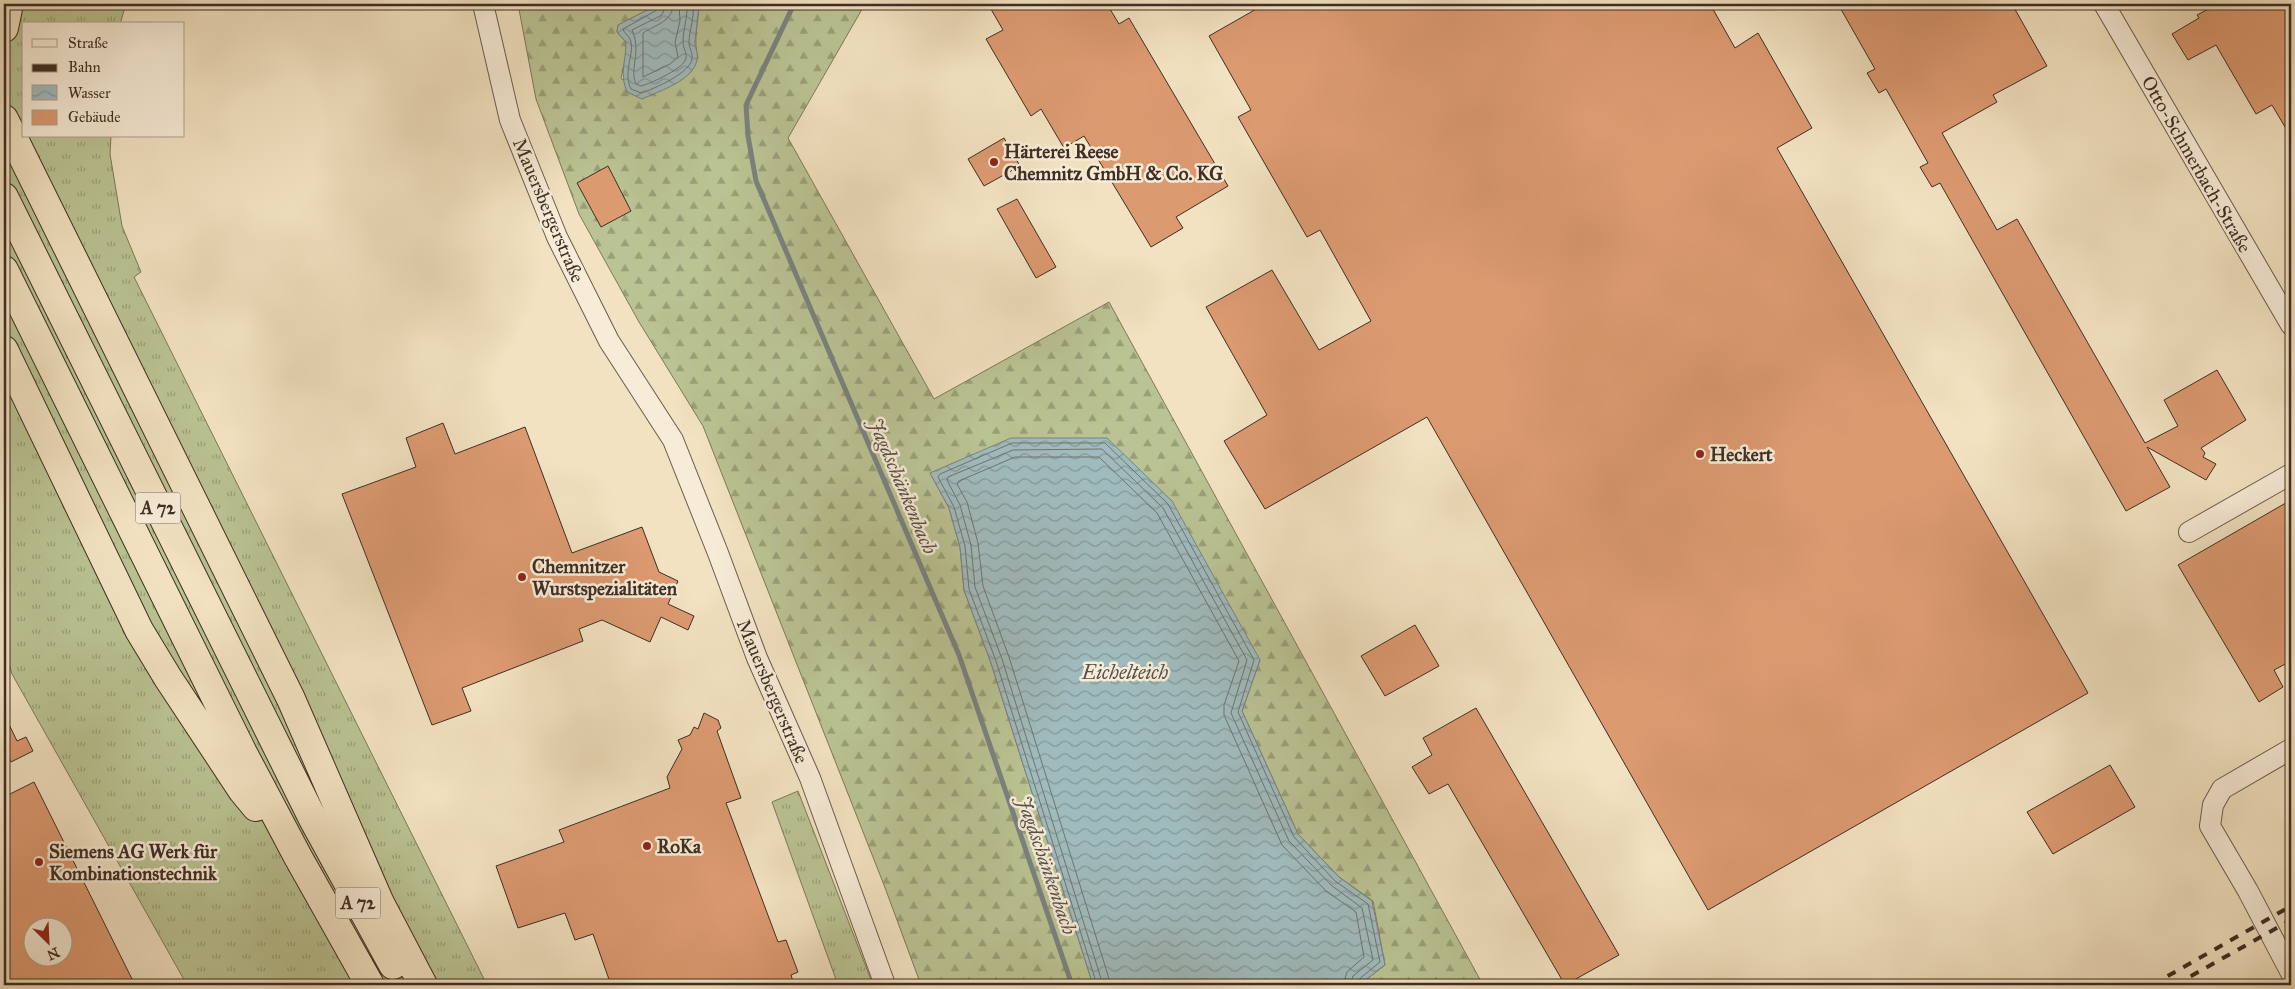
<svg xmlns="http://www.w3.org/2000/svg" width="2295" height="989" font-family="'IM FELL Great Primer',serif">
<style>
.grass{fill:url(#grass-tufts);stroke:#7c785c}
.forest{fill:url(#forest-firs);stroke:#7c785c}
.water{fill:url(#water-waves);stroke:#798380}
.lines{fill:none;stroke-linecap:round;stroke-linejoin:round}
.shore{stroke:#6f7470;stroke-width:1}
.stream{stroke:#798380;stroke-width:5}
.building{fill:#dc9a71;stroke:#3e2e24;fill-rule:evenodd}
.street-casing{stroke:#6b5b4b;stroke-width:22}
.highway-casing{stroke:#3e2e24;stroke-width:30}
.street{stroke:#f7ecd7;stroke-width:20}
.highway{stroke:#f2e2c1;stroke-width:28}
.rail{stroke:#3e2e24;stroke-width:4;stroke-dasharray:9 9;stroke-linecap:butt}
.poi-dot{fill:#8f2418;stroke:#f7ecd7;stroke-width:2}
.labels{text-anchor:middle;stroke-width:5;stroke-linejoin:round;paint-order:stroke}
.shield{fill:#f7ecd7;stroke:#76675a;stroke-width:1}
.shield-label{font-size:18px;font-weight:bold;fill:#3e2e24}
.poi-label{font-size:19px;font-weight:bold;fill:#3e2e24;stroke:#f7ecd7;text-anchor:start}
.street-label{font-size:19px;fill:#3e2e24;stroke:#f7ecd7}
.water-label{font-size:20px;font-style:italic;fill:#56514a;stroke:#f7ecd7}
</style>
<defs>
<pattern id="grass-tufts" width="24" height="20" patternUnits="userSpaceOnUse" patternTransform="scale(1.25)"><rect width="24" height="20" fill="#bac393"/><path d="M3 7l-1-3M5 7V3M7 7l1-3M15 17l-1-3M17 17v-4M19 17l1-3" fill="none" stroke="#999f78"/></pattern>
<pattern id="forest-firs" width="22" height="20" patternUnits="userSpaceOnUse" patternTransform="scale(1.25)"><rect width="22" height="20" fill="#bac393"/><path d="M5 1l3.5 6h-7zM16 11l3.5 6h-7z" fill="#999f78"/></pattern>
<pattern id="water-waves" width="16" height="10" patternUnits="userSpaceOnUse" patternTransform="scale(1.25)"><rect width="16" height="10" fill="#a0bbbd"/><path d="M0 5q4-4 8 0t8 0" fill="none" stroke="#849899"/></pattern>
</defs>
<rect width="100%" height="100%" fill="#f2e2c1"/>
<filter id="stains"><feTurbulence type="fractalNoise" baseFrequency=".004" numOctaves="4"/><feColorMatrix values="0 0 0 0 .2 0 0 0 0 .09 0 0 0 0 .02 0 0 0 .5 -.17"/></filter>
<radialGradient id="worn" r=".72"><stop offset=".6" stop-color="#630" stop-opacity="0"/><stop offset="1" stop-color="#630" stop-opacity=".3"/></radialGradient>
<path class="grass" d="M 4,4 L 126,4 L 120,24 L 24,24 L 24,136 L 111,136 L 110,154 L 122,226 L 141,272 L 134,277 L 487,985 L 187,985 L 12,674 L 4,646 Z
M 798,791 L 873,985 L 838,985 L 772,802 Z"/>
<path class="forest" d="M 518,4 L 659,4 L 618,25 L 617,32 L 626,42 L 626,57 L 621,78 L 642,99 L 681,79 L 698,58 C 693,40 698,24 699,6 L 695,4 L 865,4 L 788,138 L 934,399 L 1109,302 L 1483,985 L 1359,985 L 1385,965 L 1373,901 L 1339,877 L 1298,834 L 1242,711 L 1260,660 L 930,473 L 949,508 L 960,547 L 964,590 L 991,663 L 1093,985 L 921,985 L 884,885 L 703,426 L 639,322 L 579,214 L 536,99 Z"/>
<path class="water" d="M 659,4 L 695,4 L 699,6 C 698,18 696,29 695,41 C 694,47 699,53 697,60 C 693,81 659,91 642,99 L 627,92 C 619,73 626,62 626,42 L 617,32 L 618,25 Z
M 1011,438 L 1107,438 L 1172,501 L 1260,660 L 1242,711 L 1298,834 L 1339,877 L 1372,901 L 1385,965 L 1359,985 L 1093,985 L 991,663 L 964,590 L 960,547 L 949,508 L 930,473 Z"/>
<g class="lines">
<path class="shore" d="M 660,4 L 657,10 L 623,29 C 624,33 628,35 630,39 C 636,53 622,70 631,89 L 641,93 C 654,89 690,73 692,59 C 693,53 689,48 689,43 C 689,30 695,17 693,4
M 666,4 L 662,15 L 632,30 C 642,52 629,69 636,84 L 641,86 C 650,84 685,68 686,58 C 687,53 683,48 683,42 C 683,29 688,17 687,4
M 673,4 C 673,22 656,24 643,33 L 643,77 L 670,64 L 678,57 L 675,42 L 680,21 L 679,4
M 1097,985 L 996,661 L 969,589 L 965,546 L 954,507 L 938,477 L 940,474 L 1012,443 L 1105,443 L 1168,504 L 1254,660 L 1238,712 L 1294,837 L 1335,881 L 1368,904 L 1380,962 L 1358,980 L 1357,985
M 1103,985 L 1002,659 L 975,587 L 971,545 L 960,505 L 947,480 L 948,477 L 1013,450 L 1102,449 L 1163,508 L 1247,660 L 1231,713 L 1289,841 L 1331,885 L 1362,908 L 1373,960 L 1353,976 L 1350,985
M 1111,985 L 1009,657 L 983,586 L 978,543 L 967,502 L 957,484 L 959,481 L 1015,457 L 1099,457 L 1157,513 L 1239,661 L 1224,705 L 1224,715 L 1282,845 L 1326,891 L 1356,912 L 1364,957 L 1347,972 L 1343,985"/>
<path class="stream" d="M 794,4 L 746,105 L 748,136 L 756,181 L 959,655 L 1072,985"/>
</g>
<path class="building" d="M 988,4 L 1107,4 L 1119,24 L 1129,18 L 1228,186 L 1176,217 L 1183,228 L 1151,247 L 1084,136 L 1064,148 L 1041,109 L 1031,116 L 986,39 L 1003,30 Z
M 1265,4 L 1710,4 L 1735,48 L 1758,33 L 1812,128 L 1777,148 L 2088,693 L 1708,910 L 1427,417 L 1265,509 L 1224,441 L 1267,415 L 1206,307 L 1272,270 L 1319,350 L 1371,321 L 1320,230 L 1307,237 L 1238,117 L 1251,110 L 1209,36 Z
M 1838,4 L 2012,4 L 2047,66 L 1993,95 L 1997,102 L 1942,133 L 1997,230 L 2017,219 L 2145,443 L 2178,426 L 2164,400 L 2217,370 L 2246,420 L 2201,448 L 2205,453 L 2203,457 L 2216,464 L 2206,480 L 2147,447 L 2170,487 L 2126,511 L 1940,183 L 1932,187 L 1920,167 L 1928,163 L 1886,89 L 1879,93 L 1867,73 L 1875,69 Z
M 2218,4 L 2291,4 L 2291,137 L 2272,105 L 2256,114 L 2216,45 L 2188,60 L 2172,34 L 2199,18 L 2197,15 Z
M 1004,138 L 1020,166 L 984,186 L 968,159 Z
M 608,166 L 631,211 L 601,227 L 577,183 Z
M 1017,199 L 1056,267 L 1036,278 L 997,209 Z
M 443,423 L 455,454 L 525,427 L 572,553 L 642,527 L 659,572 L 678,581 L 668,604 L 694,616 L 688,630 L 661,617 L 650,642 L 602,620 L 579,629 L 583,641 L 462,688 L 471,711 L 432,725 L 342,494 L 416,467 L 406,438 Z
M 2291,500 L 2291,661 L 2274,670 L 2283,687 L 2259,702 L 2178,565 Z
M 1415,625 L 1439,666 L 1385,696 L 1361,656 Z
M 1476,708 L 1619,955 L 1565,985 L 1448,784 L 1429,794 L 1412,767 L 1432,755 L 1423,738 Z
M 704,713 L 718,720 L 721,728 L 717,731 L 741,798 L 726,803 L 778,942 L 786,940 L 798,972 L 791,975 L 794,985 L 611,985 L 593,934 L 575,940 L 565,913 L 518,928 L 496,866 L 564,842 L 559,830 L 670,788 L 667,777 L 682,749 L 678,740 L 690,735 L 694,727 L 698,729 Z
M 4,714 L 17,741 L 26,737 L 33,751 L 11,762 L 4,748 Z
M 2110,765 L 2135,807 L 2053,854 L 2027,812 Z
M 34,782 L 135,985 L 4,985 L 4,797 ZM 32,926 L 62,926 L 62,956 L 32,956 Z"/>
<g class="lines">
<defs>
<path id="street" d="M 483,4 L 510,120 L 557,237 L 609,341 L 673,440 L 718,553 L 757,658 L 810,778 L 885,985
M 2104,4 L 2291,325
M 2189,532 L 2291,474
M 2291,749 L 2222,789 L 2213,805 L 2210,826 L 2248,891 L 2291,973"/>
<path id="highway" d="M 4,28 L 9,4
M 4,119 L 291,699 L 380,903 L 423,985
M 4,197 L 313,819 L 393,965
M 4,270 L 243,753 L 298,857 L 370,985
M 4,350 L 139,630 L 168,678 L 242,790 L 256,807"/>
</defs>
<use href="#street" class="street-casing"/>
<use href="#highway" class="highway-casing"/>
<use href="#street" class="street"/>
<use href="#highway" class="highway"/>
<path class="rail" d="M 2152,985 L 2291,906
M 2175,985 L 2291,920"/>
</g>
<g class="poi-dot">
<circle cx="994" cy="162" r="5"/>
<circle cx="1700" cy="454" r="5"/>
<circle cx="522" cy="577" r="5"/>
<circle cx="647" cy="846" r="5"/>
<circle cx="39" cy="862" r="5"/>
</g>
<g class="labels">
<g class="shield">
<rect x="135.5" y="492.5" width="45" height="31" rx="4"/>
<rect x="335.5" y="887.5" width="45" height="31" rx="4"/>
</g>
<g class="shield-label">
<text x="158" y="514">A 72</text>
<text x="358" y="909">A 72</text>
</g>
<g class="poi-label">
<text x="1004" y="158">Härterei Reese<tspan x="1004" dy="22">Chemnitz GmbH &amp; Co. KG</tspan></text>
<text x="1710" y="461">Heckert</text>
<text x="532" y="573">Chemnitzer<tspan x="532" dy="22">Wurstspezialitäten</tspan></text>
<text x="657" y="853">RoKa</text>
<text x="49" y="858">Siemens AG Werk für<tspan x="49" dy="22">Kombinationstechnik</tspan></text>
</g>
<g class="street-label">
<text transform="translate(2197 164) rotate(60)" y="7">Otto-Schmerbach-Straße</text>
<text transform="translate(549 210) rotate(67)" y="7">Mauersbergerstraße</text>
<text transform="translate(773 691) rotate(67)" y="7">Mauersbergerstraße</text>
</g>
<g class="water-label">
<text transform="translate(903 486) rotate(67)" y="7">Jagdschänkenbach</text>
<text x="1125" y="679">Eichelteich</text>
<text transform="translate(1047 865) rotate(71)" y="7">Jagdschänkenbach</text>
</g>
</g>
<rect width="2295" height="989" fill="none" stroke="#f2e2c1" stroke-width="20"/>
<rect x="5" y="5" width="2285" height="979" fill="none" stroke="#3e2e24" stroke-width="2.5"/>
<rect x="10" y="10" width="2275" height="969" fill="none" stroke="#3e2e24"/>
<rect x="22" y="22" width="162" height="115" fill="#f7ecd7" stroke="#ada08f"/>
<rect x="32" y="39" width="25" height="8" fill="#f7ecd7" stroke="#ada08f"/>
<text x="68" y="48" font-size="15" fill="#3e2e24">Straße</text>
<rect x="32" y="64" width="25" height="8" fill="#3e2e24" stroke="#ada08f"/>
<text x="68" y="72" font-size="15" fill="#3e2e24">Bahn</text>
<rect x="32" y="85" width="25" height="15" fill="url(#water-waves)" stroke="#ada08f"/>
<text x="68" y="98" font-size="15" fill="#3e2e24">Wasser</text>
<rect x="32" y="110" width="25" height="15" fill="#dc9a71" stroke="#ada08f"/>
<text x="68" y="122" font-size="15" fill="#3e2e24">Gebäude</text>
<g transform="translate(48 942) rotate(156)"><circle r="24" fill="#f7ecd7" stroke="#ada08f"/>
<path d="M0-4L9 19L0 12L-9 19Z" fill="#8f2418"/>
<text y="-8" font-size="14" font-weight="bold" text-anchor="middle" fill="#3e2e24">N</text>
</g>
<rect width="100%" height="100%" filter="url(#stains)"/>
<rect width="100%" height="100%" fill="url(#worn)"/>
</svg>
